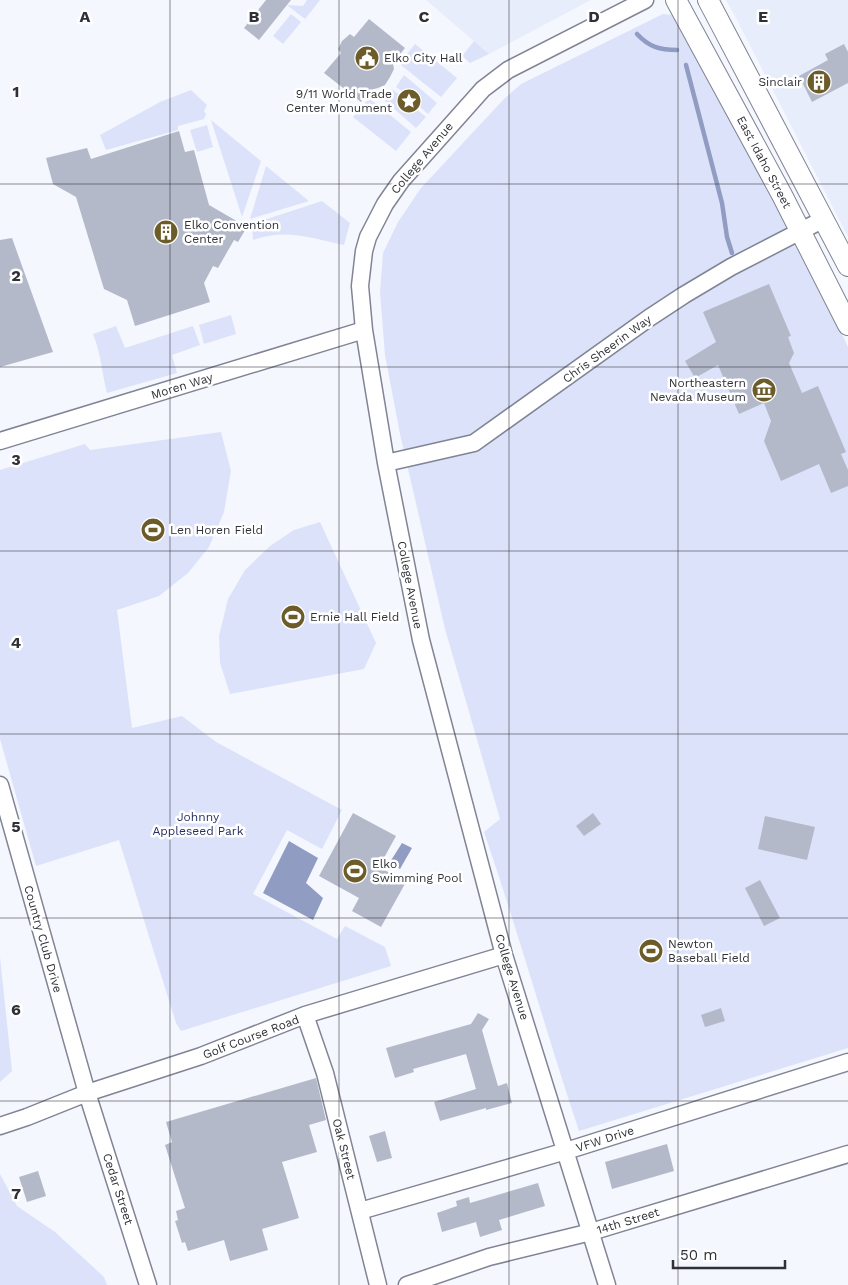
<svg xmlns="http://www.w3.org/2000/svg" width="848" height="1285" font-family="'Work Sans',sans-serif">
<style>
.built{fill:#e8edfc}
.green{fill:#dbe2fa}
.water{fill:#919cc2}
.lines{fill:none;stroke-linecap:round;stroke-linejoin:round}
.stream{stroke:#919cc2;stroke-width:4.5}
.building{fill:#b4b9ca}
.minor-casing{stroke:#808494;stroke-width:19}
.major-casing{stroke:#808494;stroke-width:22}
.minor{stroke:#fff;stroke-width:16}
.major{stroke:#fff;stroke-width:20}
.grid{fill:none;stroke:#2f3137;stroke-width:1;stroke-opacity:0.55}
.labels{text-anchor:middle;stroke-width:5;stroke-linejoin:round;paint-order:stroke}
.poi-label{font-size:12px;fill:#2f3137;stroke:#fff;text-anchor:start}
.street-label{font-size:12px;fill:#2f3137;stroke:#fff}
.park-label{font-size:12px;fill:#273162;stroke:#fff}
.grid-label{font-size:16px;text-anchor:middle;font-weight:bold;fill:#2f3137;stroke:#fff;stroke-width:5;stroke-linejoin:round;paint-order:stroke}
</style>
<rect width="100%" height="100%" fill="#f5f7fe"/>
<path class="built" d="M 426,0 L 591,0 L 489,54 Z
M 726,0 L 848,0 L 848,237 L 737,20 Z"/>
<path class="green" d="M 307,0 L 320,0 L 305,19 L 287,5 L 303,6 Z
M 291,14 L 301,22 L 283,44 L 273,36 Z
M 663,14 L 673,15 L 678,18 L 788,217 L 848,347 L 848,1048 L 579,1131 C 546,1032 518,931 484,832 L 500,819 L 445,629 L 400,434 L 385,355 L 380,292 L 383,253 L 398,222 L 421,188 L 504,99 L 521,84 Z
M 474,41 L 489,54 L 470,63 L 462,56 Z
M 415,44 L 457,78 L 441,97 L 401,65 L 407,54 Z
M 404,75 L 437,103 L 428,114 L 419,106 L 422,100 L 416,91 L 410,89 L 403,92 L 396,87 Z
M 191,90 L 207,105 L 204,111 L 206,114 L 204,119 L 178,126 L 178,130 L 106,150 L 100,135 L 160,102 Z
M 393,90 L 400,95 L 398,103 L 401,109 L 411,113 L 416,109 L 426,117 L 416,128 L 383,99 Z
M 369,98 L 411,132 L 396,151 L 353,117 Z
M 211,120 L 261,161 L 242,217 Z
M 207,125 L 213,147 L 197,152 L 190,130 Z
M 266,166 L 309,201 L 250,219 Z
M 322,201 L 350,223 L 344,245 C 311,238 286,228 253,240 L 252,224 Z
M 231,315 L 236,334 L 204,344 L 199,325 Z
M 116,326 L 125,348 L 193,326 L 200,345 L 172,355 L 177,373 L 107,393 C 102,373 101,353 93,334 Z
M 221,432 L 231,471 L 224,512 L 209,547 L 188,573 L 159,596 L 117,610 L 132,728 L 182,716 L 216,742 L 342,810 L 322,849 L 287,830 L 253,894 L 337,939 L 345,926 L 385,947 L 391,966 L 181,1031 L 176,1023 L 119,840 L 36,866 L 0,739 L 0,470 L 85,444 L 90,450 Z
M 320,522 L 376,643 L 364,669 L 230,694 L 220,663 L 219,636 L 228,599 L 245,570 L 270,546 L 294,530 Z
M 0,957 L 12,1071 L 0,1082 Z
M 0,1174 L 17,1206 L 55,1232 L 104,1277 L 107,1285 L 0,1285 Z"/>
<path class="water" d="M 289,841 L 318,858 L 306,883 L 323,898 L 313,920 L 263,893 Z
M 402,843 L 412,848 L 400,869 L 390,862 Z"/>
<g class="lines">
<path class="stream" d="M 637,34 C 649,47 660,50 677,50
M 686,65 L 722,203 L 727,237 L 732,253"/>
</g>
<path class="building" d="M 266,0 L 291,0 L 259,40 L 244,28 Z
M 369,19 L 405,48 L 393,63 L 394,69 L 390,77 L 385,85 L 378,88 L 370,90 L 361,102 L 324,73 L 341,53 L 338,49 L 342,41 L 350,34 L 354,37 Z
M 844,44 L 848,52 L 848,83 L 812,102 L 799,76 L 828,60 L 825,54 Z
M 179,131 L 185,152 L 194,150 L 209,205 L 247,227 L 238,242 L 234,240 L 218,268 L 213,266 L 204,283 L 210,302 L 135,326 L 127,300 L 104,289 L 76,197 L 53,184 L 46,158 L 87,148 L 91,159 Z
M 12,238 L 53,352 L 0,367 L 0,240 Z
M 769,284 L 791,336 L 788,337 L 794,353 L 789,363 L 802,393 L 818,386 L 846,452 L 841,454 L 848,470 L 848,486 L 831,493 L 819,464 L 781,481 L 764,441 L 771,421 L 764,403 L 739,414 L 718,365 L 695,378 L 685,361 L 716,342 L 703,312 Z
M 353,813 L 396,836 L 379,867 L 406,882 L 381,927 L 352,911 L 359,898 L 319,876 Z
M 593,813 L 601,824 L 584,836 L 576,826 Z
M 765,816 L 815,827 L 807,860 L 758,849 Z
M 760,880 L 780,918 L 764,926 L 745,888 Z
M 721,1008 L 725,1021 L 705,1027 L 701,1015 Z
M 478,1013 L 489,1019 L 482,1030 L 498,1086 L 507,1083 L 512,1103 L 486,1110 L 486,1108 L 440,1121 L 434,1102 L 476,1089 L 466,1054 L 413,1069 L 414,1072 L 395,1078 L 386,1048 L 471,1024 Z
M 316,1078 L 326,1120 L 309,1125 L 317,1152 L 282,1162 L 299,1218 L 262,1229 L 268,1250 L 230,1261 L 224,1240 L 188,1251 L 185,1242 L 182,1243 L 175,1221 L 178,1220 L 176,1211 L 185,1208 L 165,1145 L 172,1142 L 166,1122 Z
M 385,1131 L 392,1158 L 377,1162 L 369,1136 Z
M 667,1144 L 674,1171 L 612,1189 L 605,1162 Z
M 38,1171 L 46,1196 L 27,1202 L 19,1177 Z
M 538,1183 L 545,1206 L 499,1220 L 502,1230 L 480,1237 L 476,1222 L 442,1232 L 437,1213 L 457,1206 L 456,1201 L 469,1197 L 470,1203 Z"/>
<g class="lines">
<defs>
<path id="minor" d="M 0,441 L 364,330
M 386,463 L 474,443 L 649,318 L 684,295 L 731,267 L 824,219
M 0,785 L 87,1093 L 148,1285
M 305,1015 L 325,1073 L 378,1285
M 0,1126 L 27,1117 L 87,1093 L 201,1056 L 305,1015 L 504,955
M 360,1211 L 566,1151 L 848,1062
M 407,1285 L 489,1257 L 591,1232 L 848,1154
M 607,1285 L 504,955 L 421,640 L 386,463 L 364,330 L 360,286 L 364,251 L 368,237 L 385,204 L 401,181 L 483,89 L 508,70 L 645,0"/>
<path id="major" d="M 676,0 L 782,195 L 848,325
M 708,0 L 848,266"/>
</defs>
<use href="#minor" class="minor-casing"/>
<use href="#major" class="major-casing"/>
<use href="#minor" class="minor"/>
<use href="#major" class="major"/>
</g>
<path class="grid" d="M 170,0 L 170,1285M 339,0 L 339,1285M 509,0 L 509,1285M 678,0 L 678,1285M 0,184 L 848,184M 0,367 L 848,367M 0,551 L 848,551M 0,734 L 848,734M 0,918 L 848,918M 0,1101 L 848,1101"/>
<defs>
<symbol id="civic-disc" viewBox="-11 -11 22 22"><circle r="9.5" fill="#6c5c2a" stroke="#fff"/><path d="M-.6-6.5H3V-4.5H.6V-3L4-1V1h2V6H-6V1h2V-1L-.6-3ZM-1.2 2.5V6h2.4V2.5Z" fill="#fff"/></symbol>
<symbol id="building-disc" viewBox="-11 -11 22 22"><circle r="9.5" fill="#6c5c2a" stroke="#fff"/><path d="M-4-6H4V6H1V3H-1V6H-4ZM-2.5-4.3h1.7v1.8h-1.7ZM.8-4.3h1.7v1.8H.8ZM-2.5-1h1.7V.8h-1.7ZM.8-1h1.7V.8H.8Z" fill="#fff"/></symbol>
<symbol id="sight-disc" viewBox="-11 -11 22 22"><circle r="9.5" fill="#6c5c2a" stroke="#fff"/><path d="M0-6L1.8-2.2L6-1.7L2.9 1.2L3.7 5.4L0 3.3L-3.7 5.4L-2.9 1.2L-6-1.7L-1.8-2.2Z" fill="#fff"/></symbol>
<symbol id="museum-disc" viewBox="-11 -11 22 22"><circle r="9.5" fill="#6c5c2a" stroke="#fff"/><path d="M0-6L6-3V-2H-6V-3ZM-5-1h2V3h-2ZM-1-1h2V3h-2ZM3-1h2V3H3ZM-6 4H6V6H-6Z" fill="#fff"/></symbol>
<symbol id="stadium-disc" viewBox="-11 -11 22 22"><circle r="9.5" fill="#6c5c2a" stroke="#fff"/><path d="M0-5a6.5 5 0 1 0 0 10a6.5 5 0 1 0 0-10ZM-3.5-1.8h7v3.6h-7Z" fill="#fff"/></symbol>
</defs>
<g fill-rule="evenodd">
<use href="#civic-disc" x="353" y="44" width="28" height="28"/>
<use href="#building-disc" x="805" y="68" width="28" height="28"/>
<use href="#sight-disc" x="395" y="87" width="28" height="28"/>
<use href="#building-disc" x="152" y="218" width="28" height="28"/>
<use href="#museum-disc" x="750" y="376" width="28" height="28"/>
<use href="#stadium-disc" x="139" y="516" width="28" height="28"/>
<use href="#stadium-disc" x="279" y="603" width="28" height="28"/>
<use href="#stadium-disc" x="341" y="857" width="28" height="28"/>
<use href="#stadium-disc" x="637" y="937" width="28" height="28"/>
</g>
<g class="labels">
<g class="poi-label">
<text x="384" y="62">Elko City Hall</text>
<text x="802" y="86" text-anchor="end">Sinclair</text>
<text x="392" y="98" text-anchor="end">9/11 World Trade<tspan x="392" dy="14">Center Monument</tspan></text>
<text x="184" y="229">Elko Convention<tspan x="184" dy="14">Center</tspan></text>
<text x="746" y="387" text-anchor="end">Northeastern<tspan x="746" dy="14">Nevada Museum</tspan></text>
<text x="170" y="534">Len Horen Field</text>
<text x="310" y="621">Ernie Hall Field</text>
<text x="372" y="868">Elko<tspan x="372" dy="14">Swimming Pool</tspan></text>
<text x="668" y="948">Newton<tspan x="668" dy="14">Baseball Field</tspan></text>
</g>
<g class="street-label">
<text transform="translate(422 158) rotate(-50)" y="4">College Avenue</text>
<text transform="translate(764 162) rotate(62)" y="4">East Idaho Street</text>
<text transform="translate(607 349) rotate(-36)" y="4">Chris Sheerin Way</text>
<text transform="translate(182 386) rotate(-17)" y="4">Moren Way</text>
<text transform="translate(410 585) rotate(79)" y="4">College Avenue</text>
<text transform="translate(43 939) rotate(74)" y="4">Country Club Drive</text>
<text transform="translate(512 977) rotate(73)" y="4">College Avenue</text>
<text transform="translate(251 1037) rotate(-21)" y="4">Golf Course Road</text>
<text transform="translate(605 1139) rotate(-18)" y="4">VFW Drive</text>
<text transform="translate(344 1149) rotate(76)" y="4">Oak Street</text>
<text transform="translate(118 1189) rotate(72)" y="4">Cedar Street</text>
<text transform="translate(628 1221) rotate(-17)" y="4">14th Street</text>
</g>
<g class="park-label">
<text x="198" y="821">Johnny<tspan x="198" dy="14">Appleseed Park</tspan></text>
</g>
</g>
<g class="grid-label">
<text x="85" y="22">A</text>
<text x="254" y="22">B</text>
<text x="424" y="22">C</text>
<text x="594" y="22">D</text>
<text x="763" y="22">E</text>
<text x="16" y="97">1</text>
<text x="16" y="281">2</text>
<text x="16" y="465">3</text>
<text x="16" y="648">4</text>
<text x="16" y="832">5</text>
<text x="16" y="1015">6</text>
<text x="16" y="1199">7</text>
</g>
<path d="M673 1260v8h112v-8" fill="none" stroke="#2f3137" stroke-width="2.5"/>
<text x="680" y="1260" font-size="15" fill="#2f3137" stroke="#ffffff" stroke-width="4" paint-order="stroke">50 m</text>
</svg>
